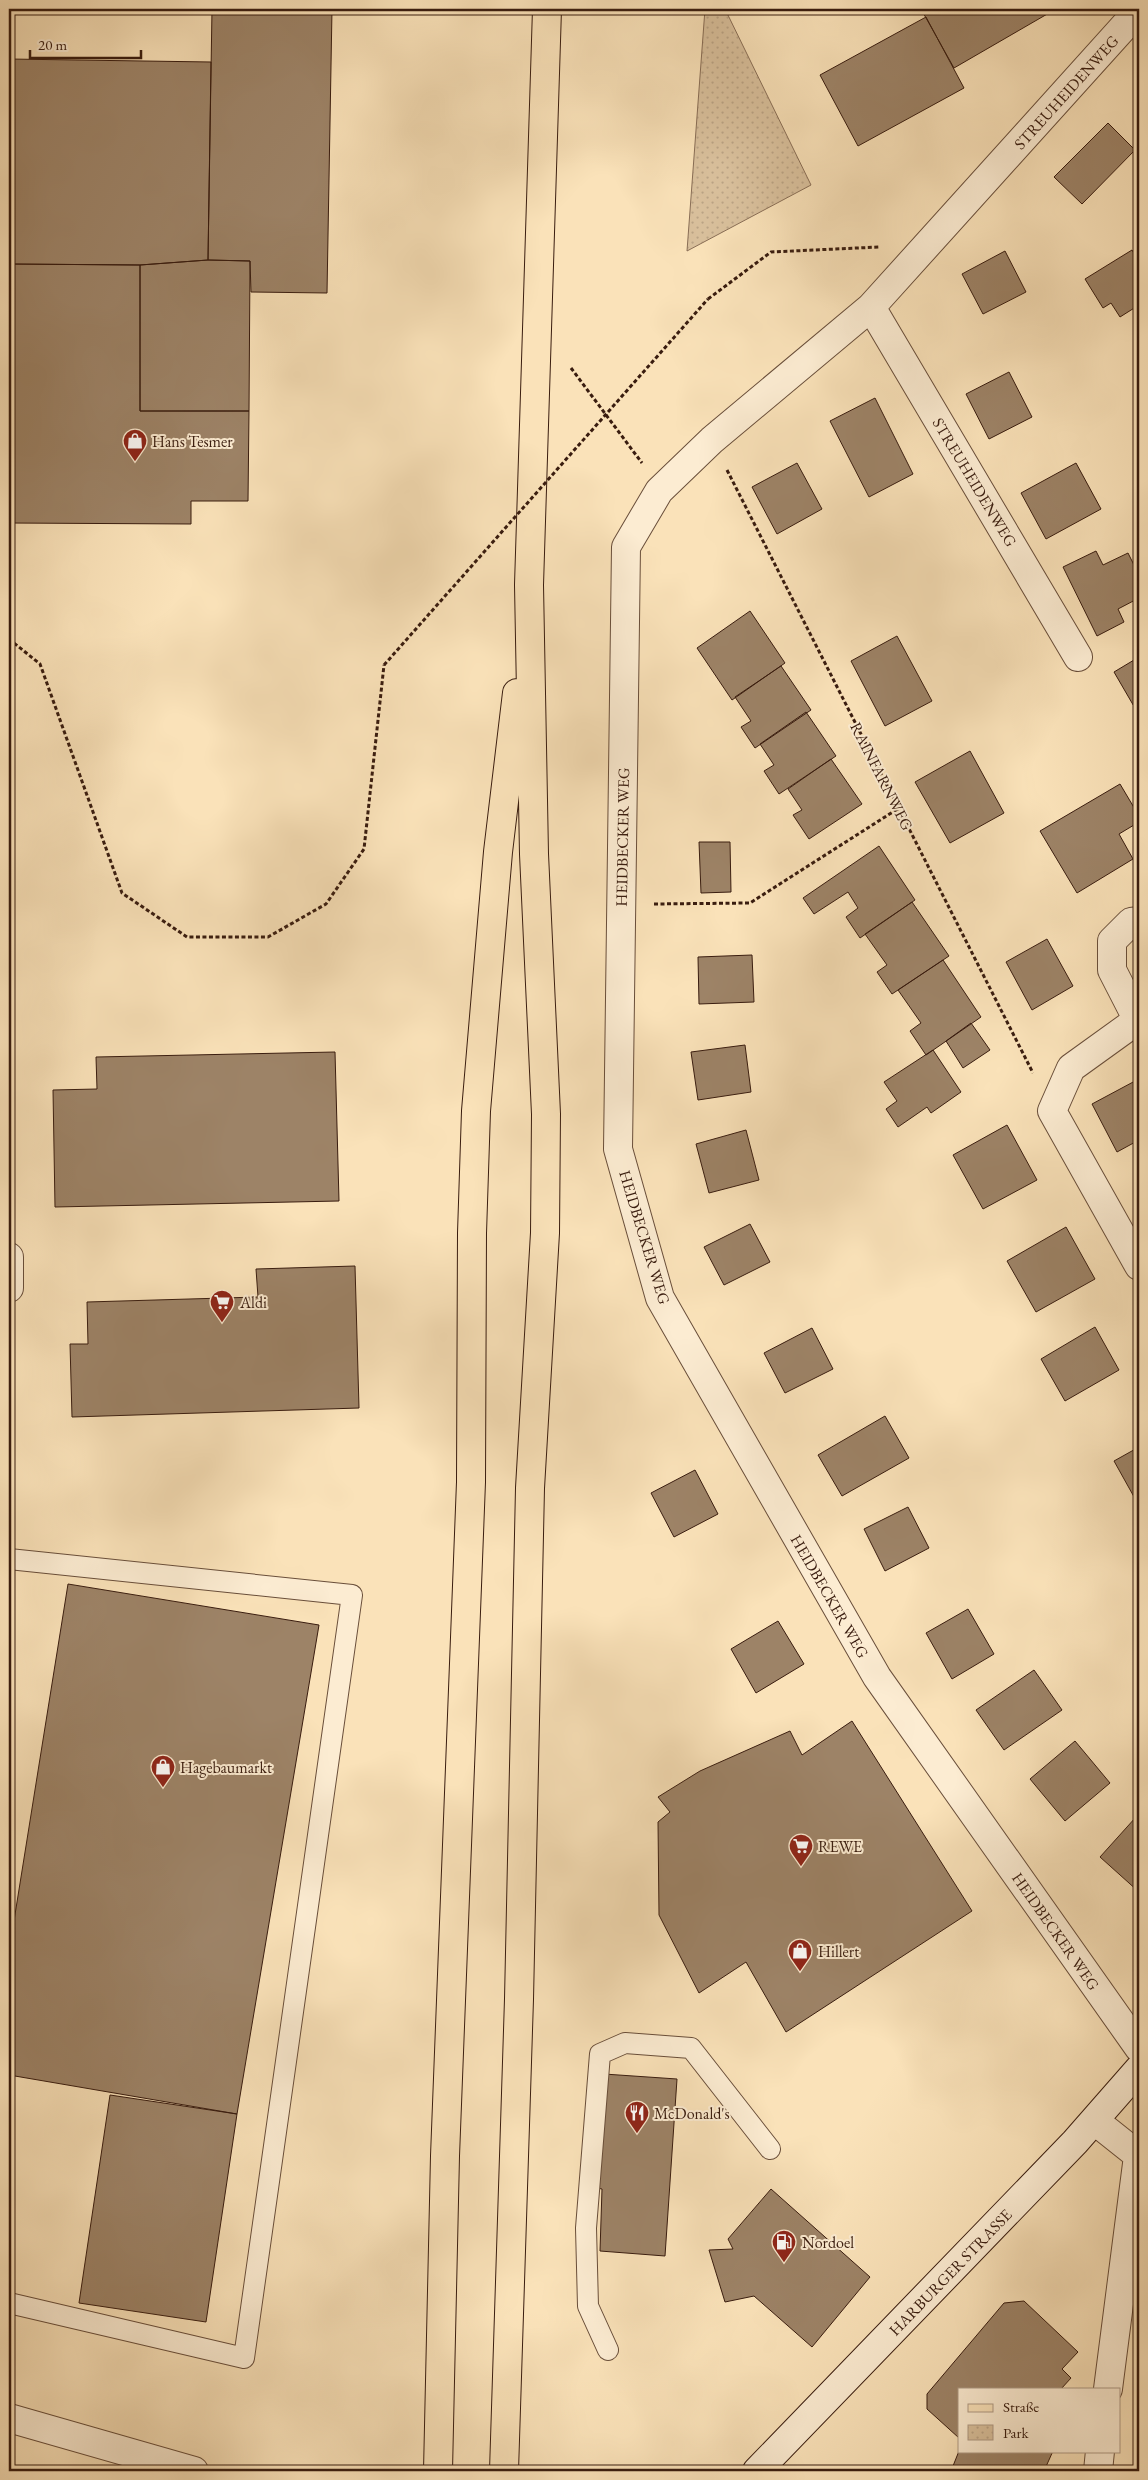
<svg xmlns="http://www.w3.org/2000/svg" width="1148" height="2480" font-family="'EB Garamond',serif">
<style>
.park{fill:url(#park-dots);stroke:#896e56}
.building{fill:#9d8367;stroke:#391c0f}
.lines{fill:none;stroke-linecap:round;stroke-linejoin:round}
.lane-casing{stroke:#694e3a;stroke-width:22}
.street-casing{stroke:#694e3a;stroke-width:30}
.secondary-casing{stroke:#391c0f;stroke-width:30}
.primary-casing{stroke:#391c0f;stroke-width:30}
.path{stroke:#391c0f;stroke-width:3;stroke-dasharray:4 2.5;stroke-linecap:butt}
.lane{stroke:#fcecd2;stroke-width:20}
.street{stroke:#fcecd2;stroke-width:28}
.secondary{stroke:#fcecd2;stroke-width:28}
.primary{stroke:#fae2b9;stroke-width:28}
.path-bridge{stroke:#391c0f;stroke-width:3;stroke-dasharray:4 2.5;stroke-linecap:butt}
.labels{text-anchor:middle;stroke-width:4;stroke-linejoin:round;paint-order:stroke}
.street-label{font-size:16px;fill:#391c0f;stroke:#fcecd2}
.poi-label{font-size:16px;fill:#391c0f;stroke:#fcecd2;text-anchor:start}
</style>
<defs>
<pattern id="park-dots" width="8" height="8" patternUnits="userSpaceOnUse" patternTransform="scale(1.25)"><rect width="8" height="8" fill="#d9c09c"/><path d="M2 2h.1M6 6h.1" fill="none" stroke="#bba485" stroke-width="1.8" stroke-linecap="round"/></pattern>
</defs>
<rect width="100%" height="100%" fill="#fae2b9"/>
<filter id="stains"><feTurbulence type="fractalNoise" baseFrequency=".004" numOctaves="4"/><feColorMatrix values="0 0 0 0 .2 0 0 0 0 .09 0 0 0 0 .02 0 0 0 .5 -.17"/></filter>
<radialGradient id="worn" r=".72"><stop offset=".6" stop-color="#630" stop-opacity="0"/><stop offset="1" stop-color="#630" stop-opacity=".3"/></radialGradient>
<path class="park" d="M 705,9 L 725,9 L 811,185 L 687,251 Z"/>
<path class="building" d="M 212,9 L 332,9 L 327,293 L 251,292 L 250,261 L 208,260 Z
M 921,9 L 1047,9 L 1049,13 L 954,68 Z
M 926,17 L 964,88 L 858,146 L 820,75 Z
M 9,59 L 211,62 L 208,260 L 140,265 L 9,264 Z
M 1108,123 L 1135,150 L 1082,204 L 1054,177 Z
M 1132,250 L 1139,262 L 1139,305 L 1120,317 L 1111,303 L 1103,308 L 1085,279 Z
M 1005,251 L 1026,292 L 983,314 L 962,274 Z
M 208,260 L 250,261 L 249,411 L 140,411 L 140,265 Z
M 9,264 L 140,265 L 140,411 L 249,411 L 248,501 L 191,501 L 191,524 L 9,523 Z
M 1009,372 L 1032,417 L 989,439 L 966,394 Z
M 875,398 L 913,474 L 869,497 L 830,421 Z
M 797,463 L 822,509 L 777,534 L 752,487 Z
M 1076,463 L 1101,509 L 1046,539 L 1021,493 Z
M 1096,551 L 1103,565 L 1128,553 L 1139,575 L 1139,598 L 1118,609 L 1124,622 L 1097,636 L 1063,567 Z
M 750,611 L 785,663 L 732,700 L 697,648 Z
M 897,636 L 932,701 L 885,726 L 851,661 Z
M 1139,657 L 1139,715 L 1114,672 Z
M 781,666 L 811,710 L 755,748 L 741,727 L 751,721 L 735,697 Z
M 806,712 L 836,756 L 779,794 L 764,771 L 774,765 L 760,744 Z
M 970,751 L 1004,813 L 950,843 L 915,782 Z
M 831,759 L 862,804 L 809,839 L 793,815 L 802,810 L 788,789 Z
M 1120,784 L 1139,816 L 1139,822 L 1119,834 L 1133,859 L 1077,893 L 1040,831 Z
M 699,842 L 730,842 L 731,892 L 701,893 Z
M 879,846 L 915,900 L 860,938 L 846,917 L 858,908 L 848,892 L 814,914 L 803,898 Z
M 912,902 L 949,956 L 892,994 L 877,972 L 887,965 L 865,934 Z
M 1047,939 L 1073,986 L 1032,1010 L 1006,962 Z
M 752,955 L 754,1002 L 699,1004 L 698,957 Z
M 943,960 L 981,1017 L 926,1055 L 910,1031 L 921,1023 L 898,990 Z
M 971,1023 L 990,1050 L 963,1068 L 946,1041 Z
M 745,1045 L 751,1092 L 698,1100 L 691,1052 Z
M 933,1050 L 961,1092 L 931,1113 L 927,1107 L 898,1127 L 886,1109 L 897,1101 L 884,1082 Z
M 335,1052 L 339,1201 L 55,1207 L 53,1090 L 97,1089 L 96,1057 Z
M 1135,1081 L 1139,1090 L 1139,1140 L 1117,1152 L 1092,1104 Z
M 1007,1125 L 1037,1180 L 983,1209 L 953,1155 Z
M 746,1130 L 759,1180 L 709,1193 L 696,1144 Z
M 750,1224 L 770,1262 L 724,1285 L 704,1247 Z
M 1066,1227 L 1095,1279 L 1036,1312 L 1007,1261 Z
M 355,1266 L 359,1408 L 72,1417 L 70,1344 L 88,1344 L 87,1302 L 258,1297 L 256,1269 Z
M 1095,1327 L 1119,1370 L 1065,1401 L 1041,1359 Z
M 812,1328 L 833,1369 L 785,1393 L 764,1353 Z
M 885,1416 L 909,1458 L 842,1496 L 818,1455 Z
M 1139,1447 L 1139,1503 L 1138,1504 L 1114,1461 Z
M 695,1470 L 718,1514 L 674,1537 L 651,1493 Z
M 908,1507 L 929,1548 L 885,1571 L 864,1529 Z
M 68,1584 L 319,1625 L 237,2114 L 9,2075 L 9,1952 Z
M 968,1609 L 994,1654 L 952,1679 L 926,1633 Z
M 778,1621 L 804,1664 L 756,1693 L 731,1649 Z
M 1034,1670 L 1062,1710 L 1004,1750 L 976,1710 Z
M 852,1721 L 972,1911 L 786,2032 L 746,1962 L 699,1993 L 659,1915 L 658,1822 L 670,1812 L 658,1797 L 700,1771 L 790,1731 L 802,1755 Z
M 1075,1741 L 1110,1783 L 1065,1821 L 1030,1779 Z
M 1136,1817 L 1139,1820 L 1139,1892 L 1100,1857 Z
M 604,2074 L 677,2079 L 665,2256 L 600,2251 L 602,2189 L 597,2188 Z
M 110,2095 L 237,2114 L 206,2322 L 79,2303 Z
M 771,2189 L 870,2277 L 812,2347 L 754,2296 L 725,2302 L 709,2250 L 733,2249 L 728,2239 Z
M 1024,2301 L 1078,2352 L 1062,2369 L 1071,2378 L 1061,2389 L 959,2389 L 959,2438 L 927,2409 L 927,2394 L 1004,2303 Z
M 959,2451 L 1053,2451 L 1044,2471 L 951,2471 Z"/>
<g class="lines">
<defs>
<path id="lane" d="M 9,1559 L 352,1595 L 244,2358 L 9,2303
M 608,2350 L 588,2306 L 586,2228 L 600,2054 L 625,2043 L 691,2048 L 770,2149"/>
<path id="street" d="M 1139,10 L 871,307 L 712,440 L 659,491 L 626,547 L 618,1149 L 660,1298 L 877,1677 L 1139,2048
M 871,307 L 1078,657
M 1139,921 L 1131,922 L 1112,941 L 1112,970 L 1132,1009 L 1139,1012
M 1139,1019 L 1071,1068 L 1052,1111 L 1139,1266
M 9,1257 L 9,1288
M 1095,2121 L 1139,2156
M 1108,2389 L 1138,2156
M 9,2418 L 194,2471
M 1098,2471 L 1100,2451"/>
<path id="secondary" d="M 757,2471 L 1075,2142 L 1139,2069"/>
<path id="primary" d="M 438,2471 L 445,2156 L 471,1482 L 472,1233 L 476,1111 L 498,852 L 517,693
M 504,2471 L 519,1999 L 530,1488 L 545,1233 L 546,1114 L 534,854 L 529,585 L 547,9"/>
</defs>
<use href="#lane" class="lane-casing"/>
<use href="#street" class="street-casing"/>
<use href="#secondary" class="secondary-casing"/>
<use href="#primary" class="primary-casing"/>
<path class="path" d="M 708,299 L 771,252 L 879,247
M 571,368 L 642,463
M 727,470 L 1033,1073
M 9,639 L 40,664 L 122,893 L 187,937 L 268,937 L 326,904 L 364,849 L 384,665
M 654,904 L 750,903 L 899,808
M 9,2465 L 30,2471"/>
<use href="#lane" class="lane"/>
<use href="#street" class="street"/>
<use href="#secondary" class="secondary"/>
<use href="#primary" class="primary"/>
<path class="path-bridge" d="M 384,665 L 708,299"/>
</g>
<defs>
<symbol id="shop-pin" viewBox="-11 -11 22 30"><path d="M0 17L-7.5 6A9.5 9.5 0 1 1 7.5 6Z" fill="#8f2418" stroke="#fcecd2"/><path d="M-5-2.5h2.3a2.7 3.5 0 0 1 5.4 0H5L5.5 6h-11ZM-1.5-2.5h3a1.5 2.3 0 0 0-3 0Z" fill="#fff"/></symbol>
<symbol id="supermarket-pin" viewBox="-11 -11 22 30"><path d="M0 17L-7.5 6A9.5 9.5 0 1 1 7.5 6Z" fill="#8f2418" stroke="#fcecd2"/><path d="M-6-5.5h2.5l.6 2H6L4.5 2H-2.5L-4.4-4H-6ZM-1.5 3.2a1.3 1.3 0 1 0 .1 0ZM3 3.2a1.3 1.3 0 1 0 .1 0Z" fill="#fff"/></symbol>
<symbol id="restaurant-pin" viewBox="-11 -11 22 30"><path d="M0 17L-7.5 6A9.5 9.5 0 1 1 7.5 6Z" fill="#8f2418" stroke="#fcecd2"/><path d="M-5-6h1v4h1v-4h1v4h1v-4h1v5L-1.5 .5V6h-2V.5L-5-1ZM5-6V6H3V1.5H1.5Q1.5-4 5-6Z" fill="#fff"/></symbol>
<symbol id="fuel-pin" viewBox="-11 -11 22 30"><path d="M0 17L-7.5 6A9.5 9.5 0 1 1 7.5 6Z" fill="#8f2418" stroke="#fcecd2"/><path d="M-5.5-6h7V0h2V4h1.3V-2.5L3-4.5l.8-.8L6-3V5H2.5V1h-1V6h-7ZM-4.2-4.7v3.2H.2V-4.7Z" fill="#fff"/></symbol>
</defs>
<g fill-rule="evenodd">
<use href="#shop-pin" x="121" y="427" width="28" height="38"/>
<use href="#supermarket-pin" x="208" y="1288" width="28" height="38"/>
<use href="#shop-pin" x="149" y="1753" width="28" height="38"/>
<use href="#supermarket-pin" x="787" y="1832" width="28" height="38"/>
<use href="#shop-pin" x="786" y="1937" width="28" height="38"/>
<use href="#restaurant-pin" x="623" y="2099" width="28" height="38"/>
<use href="#fuel-pin" x="770" y="2228" width="28" height="38"/>
</g>
<g class="labels">
<g class="street-label">
<text transform="translate(1066 92) rotate(-48)" y="6">STREUHEIDENWEG</text>
<text transform="translate(975 482) rotate(59)" y="6">STREUHEIDENWEG</text>
<text transform="translate(882 776) rotate(63)" y="6">RAINFARNWEG</text>
<text transform="translate(622 837) rotate(-89)" y="6">HEIDBECKER WEG</text>
<text transform="translate(645 1237) rotate(73)" y="6">HEIDBECKER WEG</text>
<text transform="translate(830 1596) rotate(60)" y="6">HEIDBECKER WEG</text>
<text transform="translate(1056 1931) rotate(55)" y="6">HEIDBECKER WEG</text>
<text transform="translate(950 2272) rotate(-46)" y="6">HARBURGER STRASSE</text>
</g>
<g class="poi-label">
<text x="152" y="447">Hans Tesmer</text>
<text x="240" y="1308">Aldi</text>
<text x="180" y="1773">Hagebaumarkt</text>
<text x="818" y="1852">REWE</text>
<text x="818" y="1957">Hillert</text>
<text x="654" y="2119">McDonald's</text>
<text x="802" y="2248">Nordoel</text>
</g>
</g>
<rect width="1148" height="2480" fill="none" stroke="#fae2b9" stroke-width="30"/>
<rect x="10" y="10" width="1128" height="2460" fill="none" stroke="#391c0f" stroke-width="2.5"/>
<rect x="15" y="15" width="1118" height="2450" fill="none" stroke="#391c0f"/>
<rect x="958" y="2388" width="162" height="65" fill="#fcecd2" stroke="#ae9984"/>
<rect x="968" y="2404" width="25" height="8" fill="#fae2b9" stroke="#ae9984"/>
<text x="1003" y="2412" font-size="15" fill="#391c0f">Straße</text>
<rect x="968" y="2425" width="25" height="15" fill="url(#park-dots)" stroke="#ae9984"/>
<text x="1003" y="2438" font-size="15" fill="#391c0f">Park</text>
<path d="M30 50v8h111v-8" fill="none" stroke="#391c0f" stroke-width="2.5"/>
<text x="38" y="50" font-size="15" fill="#391c0f" stroke="#fcecd2" stroke-width="4" paint-order="stroke">20 m</text>
<rect width="100%" height="100%" filter="url(#stains)"/>
<rect width="100%" height="100%" fill="url(#worn)"/>
</svg>
